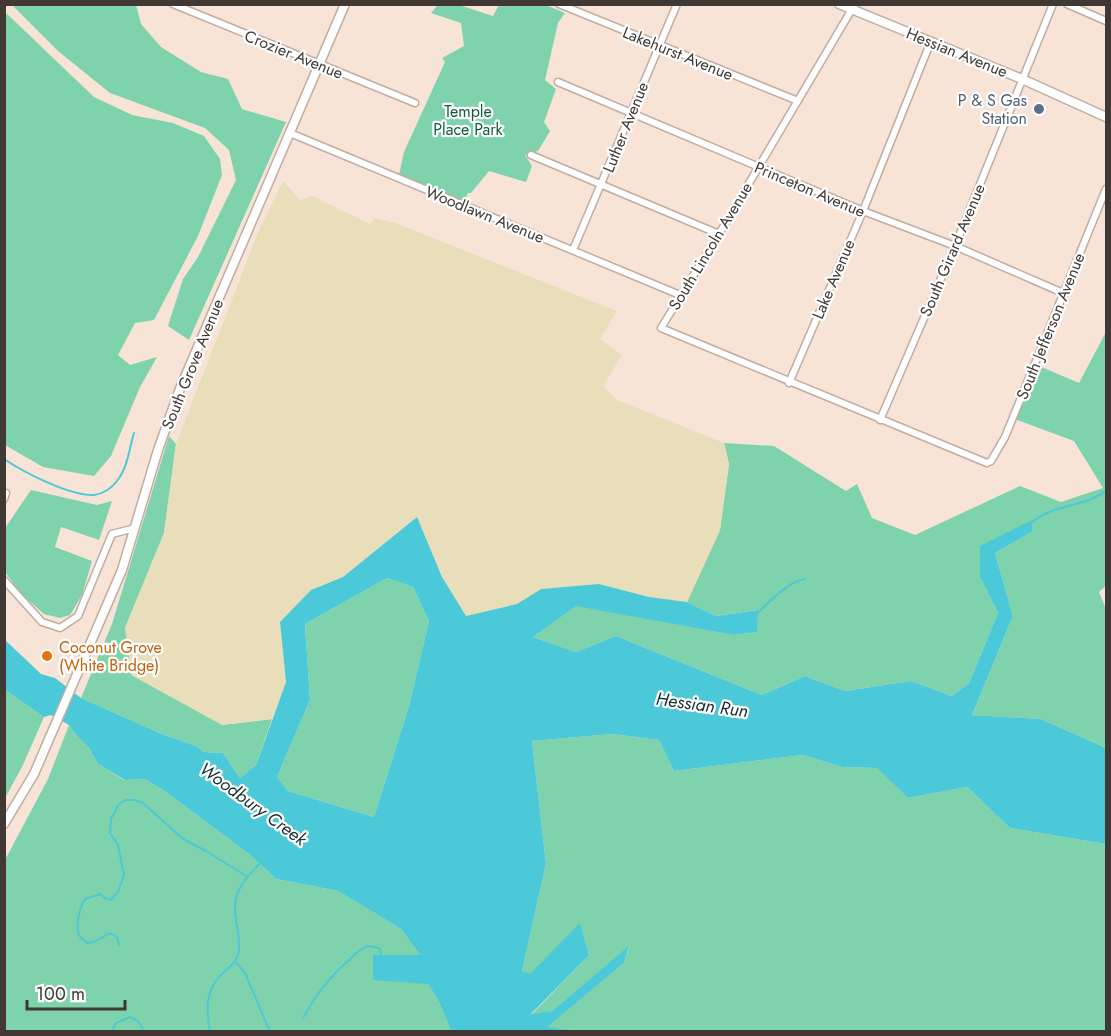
<svg xmlns="http://www.w3.org/2000/svg" width="1111" height="1036" font-family="Jost,sans-serif">
<style>
.green{fill:#7ed3ac}
.sand{fill:#e8deb9}
.water{fill:#4cc9d8;fill-rule:evenodd}
.lines{fill:none;stroke-linecap:round;stroke-linejoin:round}
.stream{stroke:#4cc9d8;stroke-width:2}
.minor-casing{stroke:#c0ada0;stroke-width:9}
.secondary-casing{stroke:#c0ada0;stroke-width:11}
.minor{stroke:#fff;stroke-width:6}
.secondary{stroke:#fff;stroke-width:8}
.service-dot{fill:#5c6f8a;stroke:#fff;stroke-width:2}
.food-dot{fill:#e8710a;stroke:#fff;stroke-width:2}
.labels{text-anchor:middle;stroke-width:4.5;stroke-linejoin:round;paint-order:stroke}
.street-label{font-size:16px;fill:#403833;stroke:#fff}
.service-label{font-size:16px;fill:#4e5e75;stroke:#fff;text-anchor:end}
.park-label{font-size:16px;fill:#0f5b3f;stroke:#fff}
.food-label{font-size:16px;fill:#c56008;stroke:#fff;text-anchor:start}
.water-label{font-size:18px;font-style:italic;fill:#182d30;stroke:#fff}
</style>
<rect width="100%" height="100%" fill="#f7e4d6"/>
<path class="green" d="M 12,5 L 136,5 L 141,24 L 161,47 L 201,72 L 228,79 L 242,109 L 286,122 L 189,340 L 168,326 L 183,279 L 198,257 L 236,180 L 229,150 L 205,128 L 110,93 L 58,51 Z
M 438,5 L 459,5 L 493,16 L 499,5 L 546,5 L 565,13 L 558,23 L 545,80 L 556,89 L 544,122 L 550,131 L 538,151 L 525,155 L 532,166 L 526,182 L 489,171 L 471,193 L 468,193 L 464,201 L 399,175 L 404,152 L 445,62 L 442,58 L 464,46 L 461,23 L 431,13 Z
M 5,12 L 94,97 L 132,115 L 173,123 L 204,136 L 220,159 L 222,175 L 198,236 L 154,320 L 135,323 L 118,355 L 130,365 L 157,357 L 140,387 L 111,456 L 94,476 L 43,467 L 5,445 Z
M 1106,332 L 1106,586 L 1099,592 L 1106,609 L 1106,748 L 1041,719 L 972,715 L 1013,616 L 995,553 L 1032,532 L 980,546 L 980,577 L 998,613 L 969,683 L 952,696 L 911,681 L 845,691 L 805,676 L 762,695 L 616,636 L 576,652 L 533,637 L 576,605 L 734,635 L 757,632 L 757,610 L 716,616 L 687,602 L 720,530 L 729,464 L 724,443 L 774,446 L 846,491 L 857,484 L 872,518 L 915,535 L 1020,486 L 1061,502 L 1103,488 L 1074,441 L 1012,418 L 1032,363 L 1079,383 Z
M 169,436 L 176,444 L 164,533 L 125,628 L 222,725 L 272,719 L 256,765 L 240,778 L 223,753 L 204,752 L 196,746 L 162,734 L 81,698 L 112,624 Z
M 31,490 L 97,505 L 112,501 L 99,540 L 61,527 L 55,547 L 92,561 L 82,595 L 70,615 L 60,618 L 44,614 L 21,594 L 5,572 L 5,528 Z
M 387,578 L 413,587 L 429,621 L 409,706 L 374,817 L 288,791 L 277,777 L 310,700 L 305,624 Z
M 5,690 L 44,717 L 22,767 L 5,798 Z
M 69,725 L 74,733 L 89,748 L 98,764 L 124,780 L 145,779 L 166,792 L 249,854 L 276,879 L 338,891 L 401,929 L 420,955 L 428,984 L 439,1002 L 451,1031 L 5,1032 L 5,860 L 48,779 Z
M 612,734 L 659,740 L 674,771 L 803,755 L 842,767 L 878,768 L 908,798 L 967,787 L 1010,828 L 1106,844 L 1106,1031 L 583,1031 L 546,1027 L 624,963 L 629,947 L 552,1011 L 531,1015 L 589,955 L 580,924 L 530,975 L 522,971 L 546,864 L 532,741 Z"/>
<path class="sand" d="M 283,181 L 300,200 L 312,196 L 370,224 L 375,218 L 395,223 L 617,311 L 600,339 L 622,355 L 603,386 L 617,400 L 724,443 L 729,464 L 720,530 L 687,602 L 649,597 L 599,584 L 541,589 L 517,604 L 466,616 L 442,577 L 417,517 L 343,577 L 311,590 L 280,622 L 286,682 L 272,719 L 222,725 L 131,675 L 125,628 L 164,533 L 176,444 L 259,230 Z"/>
<path class="water" d="M 417,517 L 442,577 L 466,616 L 517,604 L 541,589 L 599,584 L 649,597 L 687,602 L 716,616 L 758,610 L 757,632 L 734,635 L 576,606 L 533,637 L 576,652 L 616,636 L 762,695 L 805,676 L 845,691 L 911,681 L 952,696 L 969,683 L 998,613 L 980,577 L 980,546 L 1032,520 L 1032,532 L 995,553 L 1013,616 L 972,715 L 1041,719 L 1106,748 L 1106,844 L 1010,828 L 967,787 L 908,798 L 877,768 L 842,767 L 803,755 L 674,771 L 659,740 L 612,734 L 532,741 L 546,864 L 522,971 L 530,974 L 580,923 L 589,955 L 531,1014 L 552,1011 L 629,946 L 624,963 L 547,1027 L 583,1031 L 451,1031 L 439,1002 L 428,984 L 373,980 L 373,955 L 420,955 L 401,929 L 338,891 L 276,879 L 249,854 L 166,792 L 145,779 L 125,780 L 98,764 L 89,748 L 74,733 L 69,725 L 51,715 L 44,717 L 5,690 L 4,639 L 41,674 L 55,678 L 81,698 L 162,734 L 196,746 L 204,752 L 223,753 L 240,778 L 256,765 L 286,682 L 280,622 L 311,590 L 343,577 ZM 387,578 L 413,587 L 429,621 L 409,706 L 374,817 L 288,791 L 277,777 L 310,700 L 305,624 Z"/>
<g class="lines">
<path class="stream" d="M 4,459 C 25,473 70,496 94,495 C 103,494 112,488 117,481 C 128,467 129,449 134,433
M 1030,524 C 1051,504 1083,508 1106,491
M 756,615 C 768,603 788,581 805,579
M 119,945 L 117,937 L 110,933 L 94,942 L 87,943 C 84,940 81,939 79,935 C 75,927 80,906 85,899 L 100,894 L 106,899 L 111,900 L 118,892 L 124,875 L 118,845 L 110,833 L 111,819 L 119,804 L 126,800 L 135,800 L 143,803 L 183,839 L 206,851 L 248,877
M 235,961 L 245,973 L 270,1032
M 303,1018 C 317,993 327,980 349,960 C 358,952 365,941 380,949 L 381,956
M 111,1032 L 116,1023 L 130,1017 L 138,1021 L 145,1032
M 210,1032 C 206,1008 205,989 224,972 C 229,968 236,962 238,955 C 243,935 230,914 237,895 C 241,882 252,872 261,862"/>
<defs>
<path id="minor" d="M 173,4 L 415,103
M 559,4 L 798,101
M 855,4 L 719,234 L 661,328 L 987,463 L 991,461 L 1005,437 L 1106,189
M 1067,4 L 1106,21
M 558,82 L 863,211 L 955,246 L 1063,293
M 290,133 L 680,295
M 531,155 L 719,234
M 573,250 L 677,4
M 789,383 L 863,211 L 931,41
M 880,420 L 955,246 L 1053,4
M 4,499 L 6,493
M 4,580 L 42,622 L 60,628 L 78,616 L 112,534 L 135,528"/>
<path id="secondary" d="M 839,4 L 1022,79 L 1106,117
M 4,824 L 34,774 L 122,570 L 158,450 L 179,391 L 345,4"/>
</defs>
<use href="#minor" class="minor-casing"/>
<use href="#secondary" class="secondary-casing"/>
<use href="#minor" class="minor"/>
<use href="#secondary" class="secondary"/>
</g>
<circle class="service-dot" cx="1039" cy="109" r="6"/>
<circle class="food-dot" cx="47" cy="656" r="6"/>
<g class="labels">
<g class="street-label">
<text transform="translate(957 52) rotate(22)" y="6">Hessian Avenue</text>
<text transform="translate(678 53) rotate(22)" y="6">Lakehurst Avenue</text>
<text transform="translate(294 54) rotate(22)" y="6">Crozier Avenue</text>
<text transform="translate(625 127) rotate(-68)" y="6">Luther Avenue</text>
<text transform="translate(810 189) rotate(23)" y="6">Princeton Avenue</text>
<text transform="translate(485 214) rotate(22)" y="6">Woodlawn Avenue</text>
<text transform="translate(710 246) rotate(-59)" y="6">South Lincoln Avenue</text>
<text transform="translate(952 250) rotate(-67)" y="6">South Girard Avenue</text>
<text transform="translate(833 279) rotate(-67)" y="6">Lake Avenue</text>
<text transform="translate(1050 326) rotate(-68)" y="6">South Jefferson Avenue</text>
<text transform="translate(192 364) rotate(-68)" y="6">South Grove Avenue</text>
</g>
<g class="service-label">
<text x="1027" y="106">P &amp; S Gas<tspan x="1027" dy="18">Station</tspan></text>
</g>
<g class="park-label">
<text x="468" y="117">Temple<tspan x="468" dy="18">Place Park</tspan></text>
</g>
<g class="food-label">
<text x="59" y="653">Coconut Grove<tspan x="59" dy="18">(White Bridge)</tspan></text>
</g>
<g class="water-label">
<text transform="translate(702 705) rotate(8)" y="6">Hessian Run</text>
<text transform="translate(253 804) rotate(36)" y="6">Woodbury Creek</text>
</g>
</g>
<rect width="1111" height="1036" fill="none" stroke="#403833" stroke-width="12"/>
<path d="M27 1000v9h98v-9" fill="none" stroke="#403833" stroke-width="3"/>
<text x="36" y="1000" font-size="18" fill="#403833" stroke="#ffffff" stroke-width="4.5" paint-order="stroke">100 m</text>
</svg>
